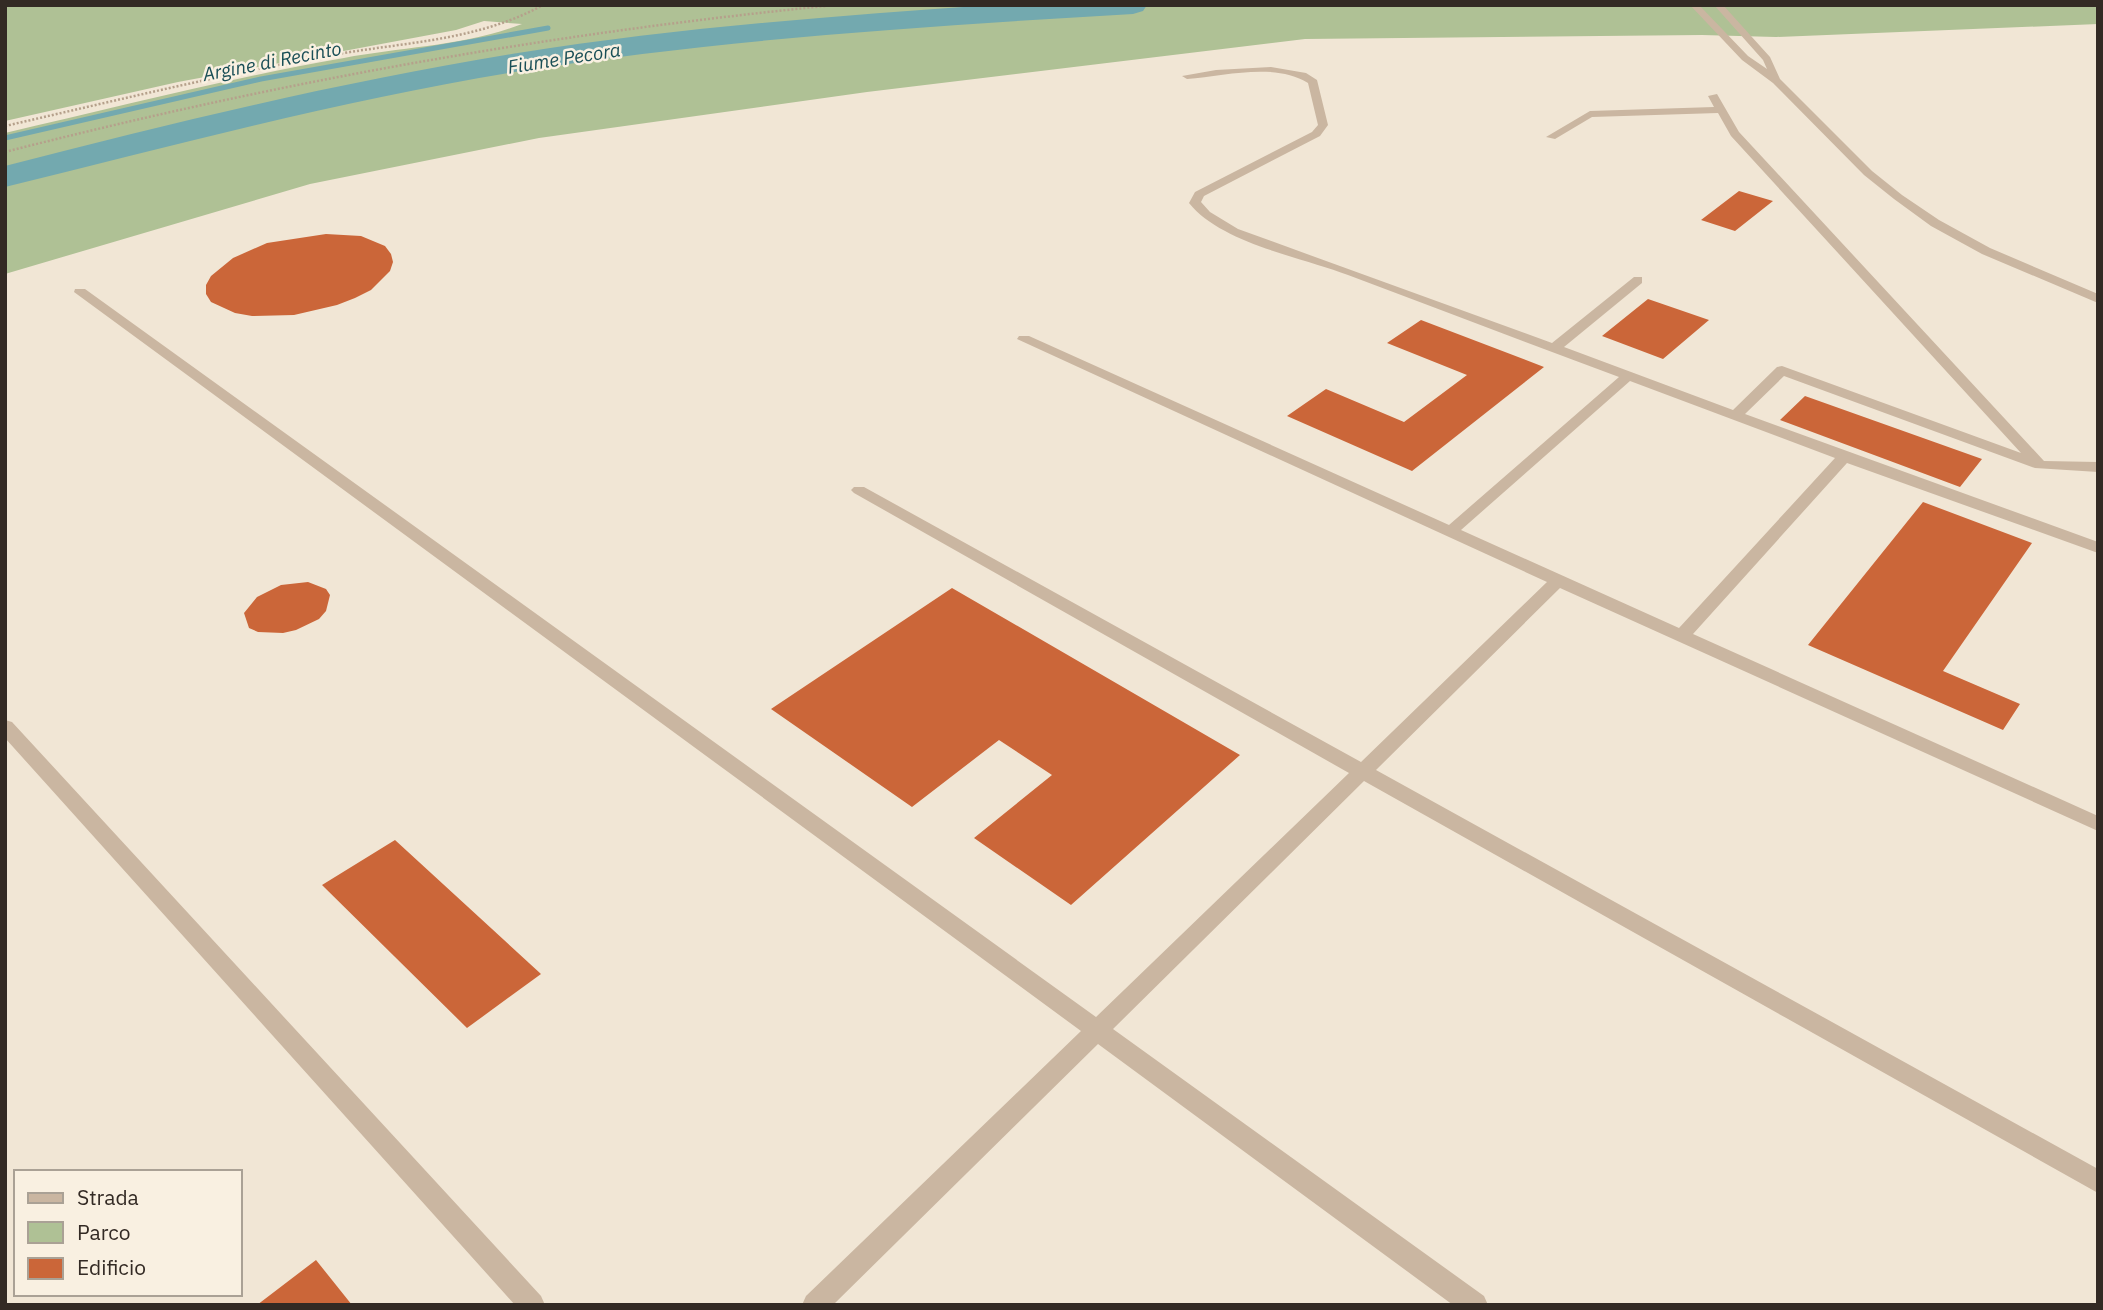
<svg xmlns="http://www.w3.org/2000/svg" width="2103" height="1310" font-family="'IBM Plex Sans',sans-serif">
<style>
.green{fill:#afc195}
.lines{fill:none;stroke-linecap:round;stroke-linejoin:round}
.stream{stroke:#73a9af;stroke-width:5}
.river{fill:#73a9af;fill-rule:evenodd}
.building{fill:#cb6639}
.path{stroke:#b5a08b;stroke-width:2.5;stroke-dasharray:2 2;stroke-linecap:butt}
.service{fill:#cab6a1;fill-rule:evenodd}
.tertiary{fill:#cab6a1;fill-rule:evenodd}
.labels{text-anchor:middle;stroke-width:5;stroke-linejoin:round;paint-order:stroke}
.far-water-label{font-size:19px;font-style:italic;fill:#194e56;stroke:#f9f0e1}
</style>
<rect width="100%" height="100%" fill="#f1e6d5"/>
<path class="green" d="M 5,5 L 2098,5 L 2098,24 L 1776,37 L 1702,35 L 1305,39 L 867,92 L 539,138 L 310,184 L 5,274 L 5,133 C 118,107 230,78 344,58 C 402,47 466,46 522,24 L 484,21 L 456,30 L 178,82 L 5,121 Z"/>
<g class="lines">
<path class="stream" d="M 5,138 L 261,79 L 548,28"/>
<path class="river" d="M 992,5 L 1147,5 L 1143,11 L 1133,14 C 928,26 724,39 521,71 C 346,99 176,145 5,187 L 5,166 C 175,122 345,81 518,53 C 675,28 834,16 992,5 Z"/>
</g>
<path class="building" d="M 1739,191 L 1773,201 L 1735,231 L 1701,220 Z
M 326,234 L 361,236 L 385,246 L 391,254 L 393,262 L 390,271 L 371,290 L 355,298 L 337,305 L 294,315 L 252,316 L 235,313 L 211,302 L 206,294 L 206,285 L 211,276 L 233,258 L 267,243 Z
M 1648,299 L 1709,320 L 1663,359 L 1602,336 Z
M 1421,320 L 1544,367 L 1412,471 L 1287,416 L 1326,389 L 1404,422 L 1467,375 L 1387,343 Z
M 1805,396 L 1982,459 L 1960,487 L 1780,420 Z
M 1923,502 L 2032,543 L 1943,671 L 2020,704 L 2003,730 L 1808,645 Z
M 308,582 L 326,589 L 330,595 L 326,611 L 319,619 L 296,630 L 283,633 L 258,632 L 249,628 L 244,613 L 257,597 L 281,585 Z
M 952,588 L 1240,755 L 1071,905 L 974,838 L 1052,775 L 999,740 L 912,807 L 771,709 Z
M 395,840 L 541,974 L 467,1028 L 322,885 Z
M 316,1260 L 352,1305 L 257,1305 Z"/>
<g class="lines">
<path class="path" d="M 5,126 C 114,101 223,74 332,55 C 405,42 477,41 543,5
M 5,152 C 281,81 552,33 835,5"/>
<path class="service" d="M 1271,67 L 1306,73 L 1317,80 L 1328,125 L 1320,136 L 1204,196 L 1201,202 L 1210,212 L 1238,229 L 1552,343 L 1634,277 L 1642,277 L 1642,283 L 1564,347 L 1733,410 L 1777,367 L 1782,366 L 2021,453 L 1731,136 L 1718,113 L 1592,117 L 1555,139 L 1546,137 L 1590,111 L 1714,107 L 1708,96 L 1717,94 L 1739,132 L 2044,461 L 2098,462 L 2098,472 L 2035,468 L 1784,376 L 1745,414 L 2098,542 L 2098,553 L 1847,463 L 1693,634 L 2098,816 L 2098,831 L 1560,588 L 1376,770 L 2098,1169 L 2098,1193 L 1364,781 L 1113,1029 L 1484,1296 L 1488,1305 L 1453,1305 L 1098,1044 L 833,1305 L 802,1305 L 806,1296 L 1081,1031 L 74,292 L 75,289 L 85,289 L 1096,1017 L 1349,773 L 854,493 L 851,490 L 854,487 L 864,487 L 1361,762 L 1547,582 L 1017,339 L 1019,336 L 1029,336 L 1449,525 L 1619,377 C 1528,343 1438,309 1348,275 C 1300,257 1221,243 1189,203 L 1195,192 L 1312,132 L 1318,125 L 1308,83 C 1274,62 1225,76 1187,79 L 1182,76 L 1216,70 ZM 1630,381 L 1835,458 L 1679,628 L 1461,530 Z
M 5,720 L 12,722 L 541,1296 L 545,1305 L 515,1305 L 5,738 Z"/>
<path class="tertiary" d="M 1690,5 L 1699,5 L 1748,56 L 1767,69 L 1763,60 L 1714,5 L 1723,5 L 1770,57 L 1780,79 L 1872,171 L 1902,195 L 1939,220 L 1990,248 L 2098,294 L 2098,303 L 1982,254 L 1931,226 L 1894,199 L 1864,175 L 1773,83 L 1742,60 Z"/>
</g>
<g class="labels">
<g class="far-water-label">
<text transform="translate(564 58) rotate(-9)" y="7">Fiume Pecora</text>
<text transform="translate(272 61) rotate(-11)" y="7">Argine di Recinto</text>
</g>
</g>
<rect width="2103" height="1310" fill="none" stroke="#332a24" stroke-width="14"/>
<rect x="14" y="1170" width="228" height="126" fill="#f9f0e1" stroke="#aaa195" stroke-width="2"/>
<rect x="28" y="1193" width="35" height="10" fill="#cab6a1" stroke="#aaa195" stroke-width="2"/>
<text x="77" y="1205" font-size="21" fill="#332a24">Strada</text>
<rect x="28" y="1222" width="35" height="21" fill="#afc195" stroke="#aaa195" stroke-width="2"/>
<text x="77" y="1240" font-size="21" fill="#332a24">Parco</text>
<rect x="28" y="1258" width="35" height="21" fill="#cb6639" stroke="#aaa195" stroke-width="2"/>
<text x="77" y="1275" font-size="21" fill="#332a24">Edificio</text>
</svg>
